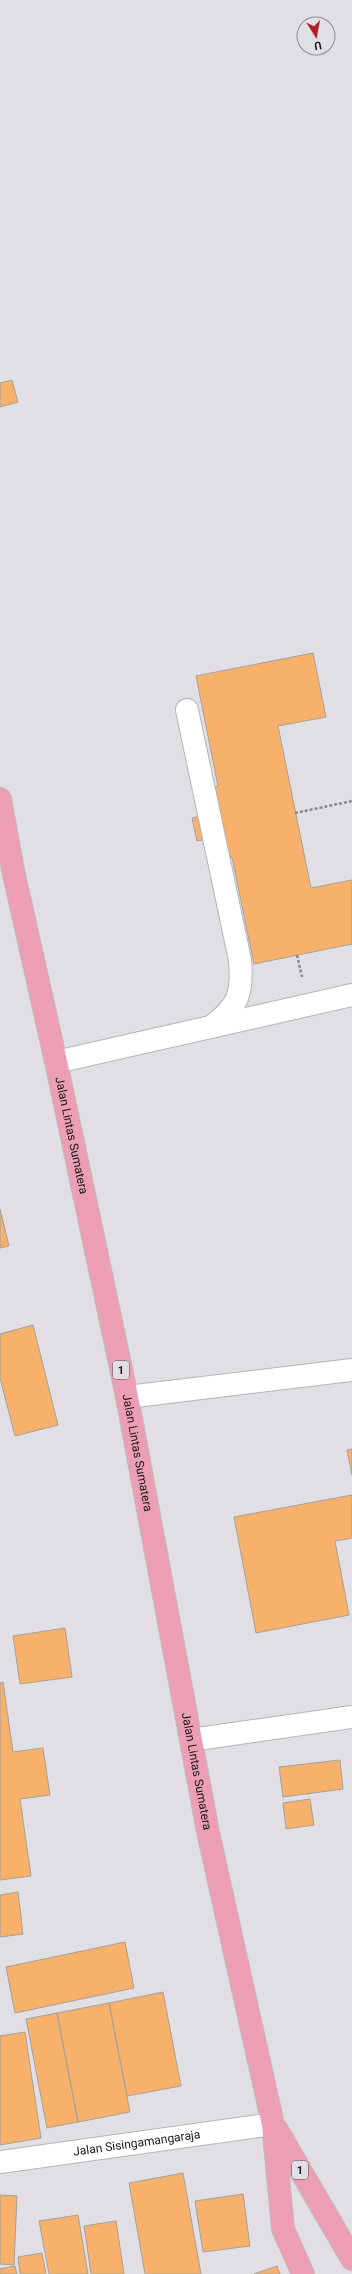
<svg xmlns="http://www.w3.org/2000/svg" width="352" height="2274" font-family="Roboto,sans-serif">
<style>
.building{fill:#f7b16b;stroke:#a4a09c}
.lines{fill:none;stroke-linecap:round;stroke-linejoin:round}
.minor-casing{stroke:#b6b3b8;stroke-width:24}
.highway-casing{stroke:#bebebf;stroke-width:24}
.path{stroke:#89878b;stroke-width:2.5;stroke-dasharray:3 2;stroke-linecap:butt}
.minor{stroke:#fff;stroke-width:22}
.highway{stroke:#ec9eb5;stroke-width:22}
.labels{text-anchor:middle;stroke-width:3;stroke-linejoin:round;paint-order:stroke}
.shield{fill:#e2dfe4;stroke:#555356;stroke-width:1}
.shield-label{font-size:11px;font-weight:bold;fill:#181719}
.street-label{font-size:12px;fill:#181719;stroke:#e2dfe4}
</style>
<rect width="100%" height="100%" fill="#e2dfe4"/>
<path class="building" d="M 12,380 L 18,402 L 0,407 L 0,383 Z
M 313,653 L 326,717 L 278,726 L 311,888 L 352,880 L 352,944 L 254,964 L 232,857 L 224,859 L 219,837 L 197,841 L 192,818 L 215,813 L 210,788 L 218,786 L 196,676 Z
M 0,1209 L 9,1246 L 0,1248 Z
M 33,1325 L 58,1425 L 15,1436 L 0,1378 L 0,1334 Z
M 352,1449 L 352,1475 L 347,1450 Z
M 352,1495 L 352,1538 L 335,1541 L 349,1615 L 256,1633 L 234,1517 Z
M 65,1628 L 72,1677 L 20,1684 L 13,1636 Z
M 3,1682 L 13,1752 L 43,1748 L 50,1795 L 20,1799 L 31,1876 L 0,1880 L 0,1683 Z
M 340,1760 L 343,1789 L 283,1797 L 279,1767 Z
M 310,1799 L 314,1825 L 286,1829 L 283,1803 Z
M 18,1892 L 23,1934 L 0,1937 L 0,1895 Z
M 125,1942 L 134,1988 L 15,2013 L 6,1967 Z
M 163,1992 L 181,2086 L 127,2096 L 109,2003 Z
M 109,2003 L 130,2112 L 78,2122 L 57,2013 Z
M 57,2013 L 78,2122 L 47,2128 L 26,2019 Z
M 25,2032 L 41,2138 L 0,2145 L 0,2036 Z
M 183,2173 L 201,2274 L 145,2274 L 129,2183 Z
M 243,2194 L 250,2246 L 203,2252 L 195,2201 Z
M 0,2195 L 17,2196 L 14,2265 L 0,2264 Z
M 78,2215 L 88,2274 L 49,2274 L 39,2221 Z
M 116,2221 L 124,2274 L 91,2274 L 84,2226 Z
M 42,2253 L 46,2274 L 20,2274 L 18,2257 Z
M 15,2266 L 17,2274 L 0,2274 L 0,2269 Z
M 277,2266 L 280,2274 L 254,2274 Z"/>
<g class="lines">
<defs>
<g id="minor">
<path d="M 187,710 L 240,960 C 243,994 238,1007 211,1027"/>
<path d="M 56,1062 L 352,995"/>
<path d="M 127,1397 L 352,1370"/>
<path d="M 191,1740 L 352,1717"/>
<path id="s1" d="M 0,2162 L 273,2124"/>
</g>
<g id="highway">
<path id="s2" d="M 0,799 L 13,870 L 56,1062 L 127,1397 L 208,1832 L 273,2124 L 283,2229 L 303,2274"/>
<path d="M 277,2130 L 352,2259"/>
</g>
</defs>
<use href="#minor" class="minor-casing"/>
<use href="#highway" class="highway-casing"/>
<path class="path" d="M 295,813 L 352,801
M 297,955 L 302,977"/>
<use href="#minor" class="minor"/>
<use href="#highway" class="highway"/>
</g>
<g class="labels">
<g class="shield">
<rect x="113" y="1361" width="16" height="18" rx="3"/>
<rect x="292" y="2161" width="16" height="18" rx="3"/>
</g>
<g class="shield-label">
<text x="121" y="1374">1</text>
<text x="300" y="2174">1</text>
</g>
<g class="street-label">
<text dy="4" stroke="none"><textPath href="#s2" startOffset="344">Jalan Lintas Sumatera</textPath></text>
<text dy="4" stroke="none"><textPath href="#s2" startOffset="668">Jalan Lintas Sumatera</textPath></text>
<text dy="4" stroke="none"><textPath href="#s2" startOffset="992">Jalan Lintas Sumatera</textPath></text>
<text dy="4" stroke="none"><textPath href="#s1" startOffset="138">Jalan Sisingamangaraja</textPath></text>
</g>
</g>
<g transform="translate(316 36) rotate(169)"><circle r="19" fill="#e2dfe4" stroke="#918f93"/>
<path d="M0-3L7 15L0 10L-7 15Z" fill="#b12024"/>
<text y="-6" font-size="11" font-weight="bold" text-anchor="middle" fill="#181719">U</text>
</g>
</svg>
